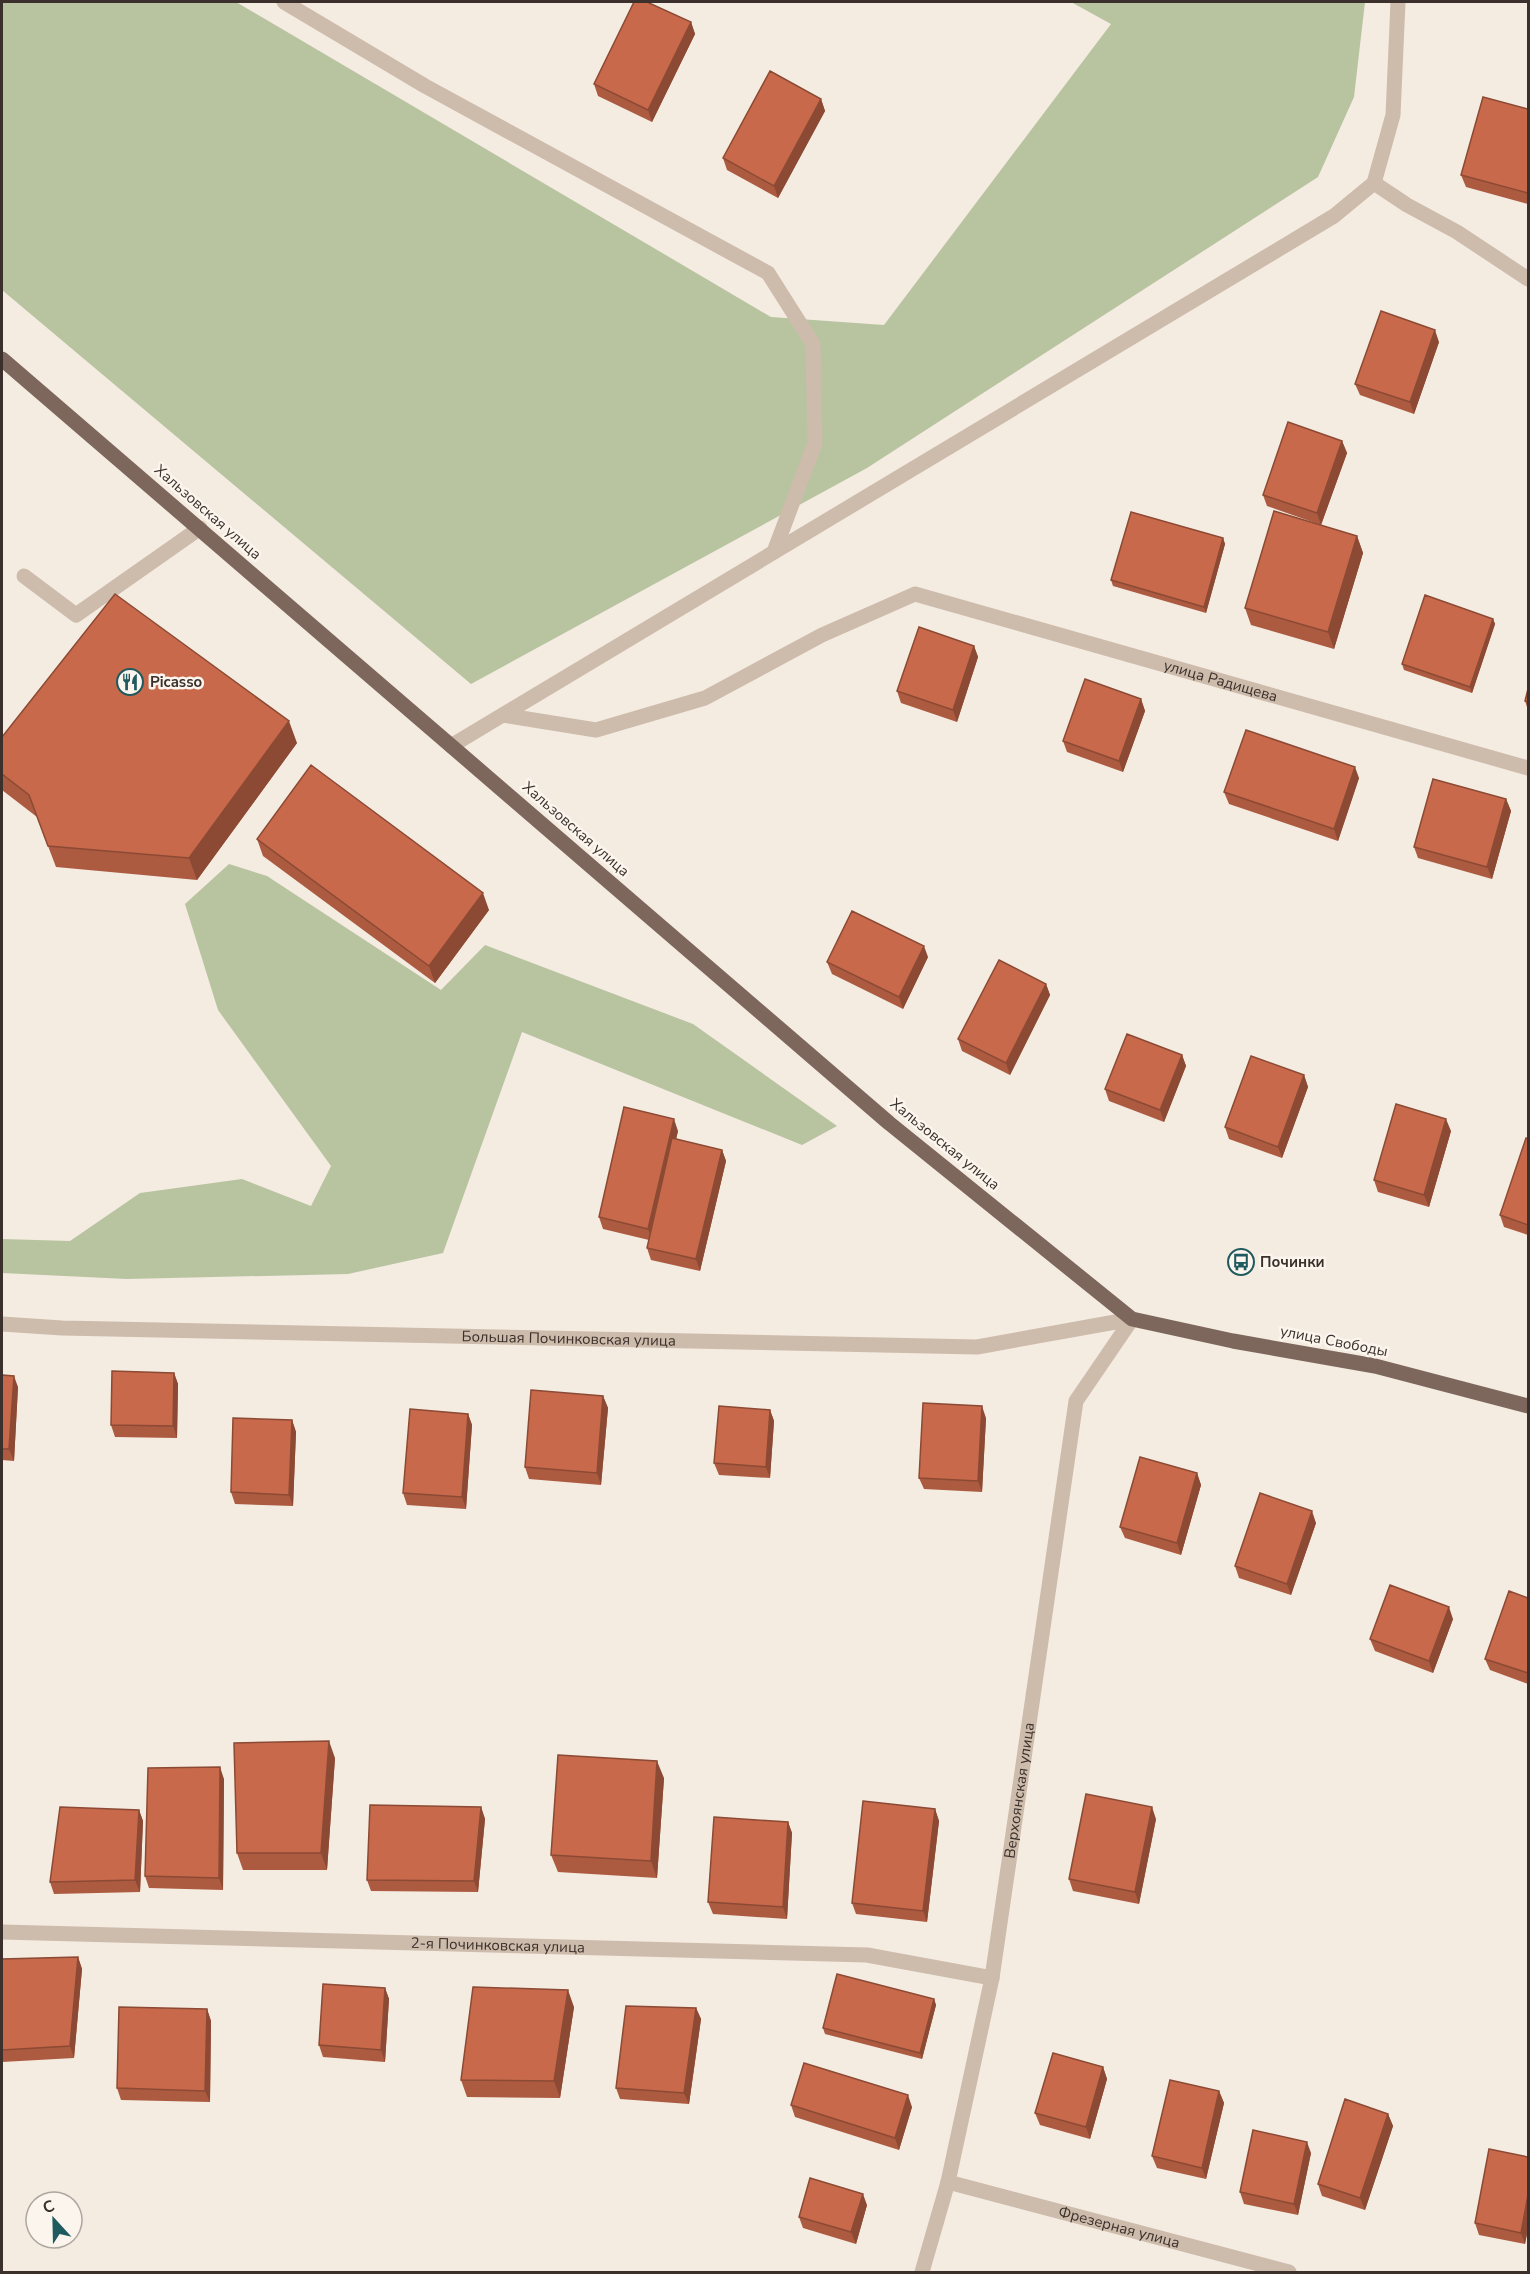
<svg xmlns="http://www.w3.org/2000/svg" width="1530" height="2274" font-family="'Nunito Sans',sans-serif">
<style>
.green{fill:#b8c4a0}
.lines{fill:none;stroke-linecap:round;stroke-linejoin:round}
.minor{stroke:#cdbbac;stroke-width:15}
.major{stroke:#7d675c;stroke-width:15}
.wall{fill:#ac5a40}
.shaded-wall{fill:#8c4a34}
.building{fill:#c8694b;stroke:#8c4a34;stroke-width:1.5}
.labels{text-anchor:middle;stroke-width:5;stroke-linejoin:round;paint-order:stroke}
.street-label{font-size:15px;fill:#3b302b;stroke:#fbf5ee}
.poi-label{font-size:15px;font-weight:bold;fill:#3b302b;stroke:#fbf5ee;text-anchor:start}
</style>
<rect width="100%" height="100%" fill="#f4ebe1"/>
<path class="green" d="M 2,2 L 236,2 L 771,317 L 884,325 L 1111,24 L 1071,2 L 1365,2 L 1354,97 L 1318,177 L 867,468 L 471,684 L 2,290 Z
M 229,864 L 267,876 L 441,990 L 485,945 L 693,1024 L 837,1126 L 802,1145 L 522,1032 L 443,1253 L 348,1274 L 127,1279 L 2,1273 L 2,1239 L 70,1241 L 140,1193 L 242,1179 L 311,1206 L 331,1166 L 218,1010 L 185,904 Z"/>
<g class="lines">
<g class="minor">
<path d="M 284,2 L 425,86 L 768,273 L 813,344 L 815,443 L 774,552"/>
<path d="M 1374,183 L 1407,205 L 1457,232 L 1528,279"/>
<path d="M 24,576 L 76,615 L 200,528"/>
<path id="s1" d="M 503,715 L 596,730 L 705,698 L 822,635 L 915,594 L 1528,768"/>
<path d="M 451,746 L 1334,216 L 1374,183 L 1393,115 L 1398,2"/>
<path id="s2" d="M 2,1324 L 62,1328 L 977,1347 L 1132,1319"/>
<path id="s3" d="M 2,1932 L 867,1955 L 992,1978"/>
<path id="s4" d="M 948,2182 L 1289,2272"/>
<path id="s5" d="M 922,2272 L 948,2182 L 992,1978 L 1076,1401 L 1132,1319"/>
</g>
<path class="major" d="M 2,359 L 889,1123 L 1132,1319 L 1233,1341 L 1375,1366 L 1528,1406"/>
</g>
<path class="wall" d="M 691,22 L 695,34 L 652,122 L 598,96 L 594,84 Z
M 821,99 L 825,111 L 778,198 L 727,170 L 723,158 Z
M 1528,109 L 1528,204 L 1466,187 L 1461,175 Z
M 1439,342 L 1414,414 L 1360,395 L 1355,384 Z
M 1342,441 L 1347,453 L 1321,525 L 1267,506 L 1263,495 Z
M 1357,536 L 1363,553 L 1334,649 L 1251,625 L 1245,608 Z
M 1223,538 L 1225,544 L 1206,613 L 1113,586 L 1111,580 Z
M 1493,619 L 1495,624 L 1472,693 L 1404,670 L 1402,664 Z
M 974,646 L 978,657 L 957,722 L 901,703 L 897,691 Z
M 1528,689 L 1528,707 L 1527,707 L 1525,701 Z
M 1141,699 L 1145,711 L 1123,772 L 1067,752 L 1063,741 Z
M 2,737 L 297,743 L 197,880 L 56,867 L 37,817 L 2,790 Z
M 1359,778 L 1338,841 L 1229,804 L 1224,792 Z
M 1506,799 L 1511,811 L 1492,879 L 1418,858 L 1414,847 Z
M 257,839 L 489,910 L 435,983 L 263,856 Z
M 928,957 L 903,1009 L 832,974 L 827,962 Z
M 1046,984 L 1050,995 L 1010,1075 L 962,1051 L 958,1039 Z
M 1182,1055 L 1186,1066 L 1164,1122 L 1109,1101 L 1105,1089 Z
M 1304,1075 L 1308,1087 L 1282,1158 L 1229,1139 L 1225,1127 Z
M 678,1131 L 676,1139 L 722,1150 L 726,1161 L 700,1271 L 651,1260 L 647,1248 L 649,1240 L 603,1229 L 599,1217 Z
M 1451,1131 L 1429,1207 L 1378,1192 L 1374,1180 Z
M 1528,1139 L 1528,1235 L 1504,1227 L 1500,1215 Z
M 174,1373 L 178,1384 L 177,1438 L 115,1437 L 111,1425 Z
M 2,1375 L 18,1387 L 14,1461 L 2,1460 Z
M 603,1396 L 608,1408 L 601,1485 L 529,1479 L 525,1467 Z
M 770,1410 L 774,1421 L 770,1478 L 719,1475 L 714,1463 Z
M 468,1414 L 472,1425 L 466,1509 L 407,1505 L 403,1493 Z
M 986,1418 L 982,1492 L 924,1489 L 919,1478 Z
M 292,1420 L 296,1432 L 293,1506 L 235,1504 L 231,1492 Z
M 1197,1473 L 1201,1485 L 1181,1555 L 1125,1538 L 1120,1527 Z
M 1316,1523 L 1291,1595 L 1239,1578 L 1235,1566 Z
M 1528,1598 L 1528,1684 L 1490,1670 L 1485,1659 Z
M 1453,1619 L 1433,1673 L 1375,1651 L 1370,1639 Z
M 335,1758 L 327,1870 L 243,1870 L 237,1853 Z
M 664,1778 L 657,1878 L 558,1872 L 551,1855 Z
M 224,1779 L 223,1890 L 149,1888 L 145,1876 Z
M 481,1807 L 485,1819 L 478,1892 L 371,1891 L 367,1880 Z
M 935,1809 L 939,1821 L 927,1922 L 856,1914 L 852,1903 Z
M 139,1810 L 143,1821 L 140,1892 L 54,1894 L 50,1882 Z
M 1156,1819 L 1139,1904 L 1073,1891 L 1069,1879 Z
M 788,1822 L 792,1833 L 787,1919 L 713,1914 L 708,1902 Z
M 78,1957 L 82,1969 L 74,2058 L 2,2062 L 2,1959 Z
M 385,1988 L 389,1999 L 385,2062 L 323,2057 L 319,2045 Z
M 934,1999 L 936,2005 L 922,2059 L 825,2034 L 823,2028 Z
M 574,2007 L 560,2098 L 467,2097 L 461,2080 Z
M 696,2008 L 701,2019 L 689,2104 L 620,2099 L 616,2088 Z
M 207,2009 L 211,2021 L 210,2102 L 121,2100 L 117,2088 Z
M 1103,2067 L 1107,2079 L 1090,2139 L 1040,2125 L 1035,2113 Z
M 1219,2091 L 1224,2103 L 1206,2179 L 1157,2168 L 1152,2156 Z
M 791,2105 L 912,2107 L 899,2150 L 795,2117 Z
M 1388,2114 L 1393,2126 L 1365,2210 L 1322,2196 L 1318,2184 Z
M 1311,2153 L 1298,2215 L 1244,2204 L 1240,2192 Z
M 1528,2157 L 1528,2229 L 1525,2244 L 1479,2235 L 1475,2223 Z
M 867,2205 L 856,2244 L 803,2228 L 799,2217 Z"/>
<path class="shaded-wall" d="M 691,22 L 695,34 L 652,122 L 648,110 Z
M 821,99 L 825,111 L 778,198 L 774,186 Z
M 1435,330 L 1439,342 L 1414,414 L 1410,402 Z
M 1342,441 L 1347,453 L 1321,525 L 1317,513 Z
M 1357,536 L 1363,553 L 1334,649 L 1328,632 Z
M 1223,538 L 1225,544 L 1206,613 L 1204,607 Z
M 1493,619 L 1495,624 L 1472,693 L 1470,687 Z
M 974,646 L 978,657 L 957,722 L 953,710 Z
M 1141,699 L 1145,711 L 1123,772 L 1119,761 Z
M 289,721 L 297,743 L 197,880 L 189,858 Z
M 1355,767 L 1359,778 L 1338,841 L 1334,829 Z
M 1506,799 L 1511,811 L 1492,879 L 1487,867 Z
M 483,893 L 489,910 L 435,983 L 429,966 Z
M 924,946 L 928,957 L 903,1009 L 899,997 Z
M 1046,984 L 1050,995 L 1010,1075 L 1006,1063 Z
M 1182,1055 L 1186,1066 L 1164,1122 L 1160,1110 Z
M 1304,1075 L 1308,1087 L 1282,1158 L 1278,1147 Z
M 674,1119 L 678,1131 L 652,1240 L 648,1229 Z
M 1446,1119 L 1451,1131 L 1429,1207 L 1424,1195 Z
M 722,1150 L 726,1161 L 700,1271 L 696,1259 Z
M 174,1373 L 178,1384 L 177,1438 L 173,1426 Z
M 14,1376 L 18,1387 L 14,1461 L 9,1449 Z
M 603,1396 L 608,1408 L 601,1485 L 597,1473 Z
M 982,1406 L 986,1418 L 982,1492 L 978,1481 Z
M 770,1410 L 774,1421 L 770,1478 L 766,1467 Z
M 468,1414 L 472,1425 L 466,1509 L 462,1497 Z
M 292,1420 L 296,1432 L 293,1506 L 289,1495 Z
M 1197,1473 L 1201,1485 L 1181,1555 L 1177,1543 Z
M 1312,1511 L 1316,1523 L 1291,1595 L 1287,1584 Z
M 1449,1607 L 1453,1619 L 1433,1673 L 1429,1661 Z
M 329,1741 L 335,1758 L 327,1870 L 321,1853 Z
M 657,1761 L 664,1778 L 657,1878 L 651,1861 Z
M 220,1767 L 224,1779 L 223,1890 L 219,1878 Z
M 481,1807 L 485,1819 L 478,1892 L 474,1881 Z
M 1152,1807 L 1156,1819 L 1139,1904 L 1135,1892 Z
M 935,1809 L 939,1821 L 927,1922 L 923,1911 Z
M 139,1810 L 143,1821 L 140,1892 L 135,1880 Z
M 788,1822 L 792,1833 L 787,1919 L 783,1907 Z
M 78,1957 L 82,1969 L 74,2058 L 70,2046 Z
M 385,1988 L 389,1999 L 385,2062 L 381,2050 Z
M 568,1990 L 574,2007 L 560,2098 L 554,2081 Z
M 934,1999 L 936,2005 L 922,2059 L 920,2053 Z
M 696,2008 L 701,2019 L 689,2104 L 684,2093 Z
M 207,2009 L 211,2021 L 210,2102 L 205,2091 Z
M 1103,2067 L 1107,2079 L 1090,2139 L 1086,2127 Z
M 1219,2091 L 1224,2103 L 1206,2179 L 1202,2168 Z
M 908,2095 L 912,2107 L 899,2150 L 895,2138 Z
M 1388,2114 L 1393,2126 L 1365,2210 L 1360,2198 Z
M 1307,2142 L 1311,2153 L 1298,2215 L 1294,2204 Z
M 863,2194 L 867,2205 L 856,2244 L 851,2232 Z
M 1528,2195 L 1528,2229 L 1525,2244 L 1521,2233 Z"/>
<path class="building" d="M 634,2 L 647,2 L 691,22 L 648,110 L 594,84 Z
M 770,71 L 821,99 L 774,186 L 723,158 Z
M 1483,97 L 1528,109 L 1528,193 L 1461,175 Z
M 1381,311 L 1435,330 L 1410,402 L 1355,384 Z
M 1288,422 L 1342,441 L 1317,513 L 1263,495 Z
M 1274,511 L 1357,536 L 1328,632 L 1245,608 Z
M 1131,512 L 1223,538 L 1204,607 L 1111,580 Z
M 115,594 L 289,721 L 189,858 L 48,846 L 29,795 L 2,774 L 2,737 Z
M 1425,595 L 1493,619 L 1470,687 L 1402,664 Z
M 919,627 L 974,646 L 953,710 L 897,691 Z
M 1085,679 L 1141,699 L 1119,761 L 1063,741 Z
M 1528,689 L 1528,702 L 1525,701 Z
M 1246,730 L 1355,767 L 1334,829 L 1224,792 Z
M 311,765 L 483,893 L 429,966 L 257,839 Z
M 1433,779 L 1506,799 L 1487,867 L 1414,847 Z
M 852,911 L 924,946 L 899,997 L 827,962 Z
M 999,960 L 1046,984 L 1006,1063 L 958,1039 Z
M 1127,1034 L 1182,1055 L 1160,1110 L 1105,1089 Z
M 1251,1056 L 1304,1075 L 1278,1147 L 1225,1127 Z
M 1396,1104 L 1446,1119 L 1424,1195 L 1374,1180 Z
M 624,1107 L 674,1119 L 648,1229 L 599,1217 Z
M 672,1138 L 722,1150 L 696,1259 L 647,1248 Z
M 1526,1138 L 1528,1139 L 1528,1225 L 1500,1215 Z
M 112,1371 L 174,1373 L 173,1426 L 111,1425 Z
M 2,1375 L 14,1376 L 9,1449 L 2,1449 Z
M 531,1390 L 603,1396 L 597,1473 L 525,1467 Z
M 923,1403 L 982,1406 L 978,1481 L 919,1478 Z
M 719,1406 L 770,1410 L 766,1467 L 714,1463 Z
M 410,1409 L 468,1414 L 462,1497 L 403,1493 Z
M 233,1418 L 292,1420 L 289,1495 L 231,1492 Z
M 1140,1457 L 1197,1473 L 1177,1543 L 1120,1527 Z
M 1260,1493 L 1312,1511 L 1287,1584 L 1235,1566 Z
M 1390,1585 L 1449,1607 L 1429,1661 L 1370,1639 Z
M 1509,1591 L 1528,1598 L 1528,1673 L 1485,1659 Z
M 329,1741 L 321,1853 L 237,1853 L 234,1743 Z
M 558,1755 L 657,1761 L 651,1861 L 551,1855 Z
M 220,1767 L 219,1878 L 145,1876 L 148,1768 Z
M 1086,1794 L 1152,1807 L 1135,1892 L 1069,1879 Z
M 863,1801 L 935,1809 L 923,1911 L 852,1903 Z
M 370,1805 L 481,1807 L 474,1881 L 367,1880 Z
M 60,1807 L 139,1810 L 135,1880 L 50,1882 Z
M 714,1817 L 788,1822 L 783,1907 L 708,1902 Z
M 78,1957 L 70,2046 L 2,2050 L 2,1959 Z
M 837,1974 L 934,1999 L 920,2053 L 823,2028 Z
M 323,1984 L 385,1988 L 381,2050 L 319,2045 Z
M 473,1987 L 568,1990 L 554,2081 L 461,2080 Z
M 626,2006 L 696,2008 L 684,2093 L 616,2088 Z
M 119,2007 L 207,2009 L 205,2091 L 117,2088 Z
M 1053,2053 L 1103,2067 L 1086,2127 L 1035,2113 Z
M 804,2063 L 908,2095 L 895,2138 L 791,2105 Z
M 1170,2080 L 1219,2091 L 1202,2168 L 1152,2156 Z
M 1345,2099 L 1388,2114 L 1360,2198 L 1318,2184 Z
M 1253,2130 L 1307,2142 L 1294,2204 L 1240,2192 Z
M 1489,2149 L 1528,2157 L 1528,2195 L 1521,2233 L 1475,2223 Z
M 810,2178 L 863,2194 L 851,2232 L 799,2217 Z"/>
<defs>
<symbol id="restaurant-ring" viewBox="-11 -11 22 22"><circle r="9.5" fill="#fbf5ee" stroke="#1f5a5e" stroke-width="1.5"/><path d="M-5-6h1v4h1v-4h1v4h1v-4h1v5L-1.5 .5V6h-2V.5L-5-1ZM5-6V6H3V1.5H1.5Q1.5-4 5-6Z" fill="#1f5a5e"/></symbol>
<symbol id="bus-ring" viewBox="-11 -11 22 22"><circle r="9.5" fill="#fbf5ee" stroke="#1f5a5e" stroke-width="1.5"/><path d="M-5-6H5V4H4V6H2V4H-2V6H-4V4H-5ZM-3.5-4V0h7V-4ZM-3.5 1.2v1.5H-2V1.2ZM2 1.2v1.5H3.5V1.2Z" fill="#1f5a5e"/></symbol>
</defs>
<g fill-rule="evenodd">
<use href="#restaurant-ring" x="115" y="667" width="30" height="30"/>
<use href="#bus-ring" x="1226" y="1247" width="30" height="30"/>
</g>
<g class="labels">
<g class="street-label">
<text transform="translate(208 512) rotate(41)" y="5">Хальзовская улица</text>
<text dy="5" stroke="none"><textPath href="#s1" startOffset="760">улица Радищева</textPath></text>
<text transform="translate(576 829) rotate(41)" y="5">Хальзовская улица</text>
<text transform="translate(945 1144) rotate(39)" y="5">Хальзовская улица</text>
<text dy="5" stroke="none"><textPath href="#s2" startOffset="567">Большая Починковская улица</textPath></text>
<text transform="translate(1334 1341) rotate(11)" y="5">улица Свободы</text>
<text dy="5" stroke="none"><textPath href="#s5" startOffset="492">Верхоянская улица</textPath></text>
<text dy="5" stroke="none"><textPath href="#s3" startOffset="496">2-я Починковская улица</textPath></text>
<text dy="5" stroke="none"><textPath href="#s4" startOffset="177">Фрезерная улица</textPath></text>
</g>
<g class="poi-label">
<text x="150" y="687">Picasso</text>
<text x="1260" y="1267">Починки</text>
</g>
</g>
<rect width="1530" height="2274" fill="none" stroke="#3b302b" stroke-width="6"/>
<g transform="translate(54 2220) rotate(338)"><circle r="28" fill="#fbf5ee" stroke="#aea6a0" stroke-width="1.5"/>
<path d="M0-4.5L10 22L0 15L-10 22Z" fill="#1f5a5e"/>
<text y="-9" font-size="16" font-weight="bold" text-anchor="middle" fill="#3b302b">С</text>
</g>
</svg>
